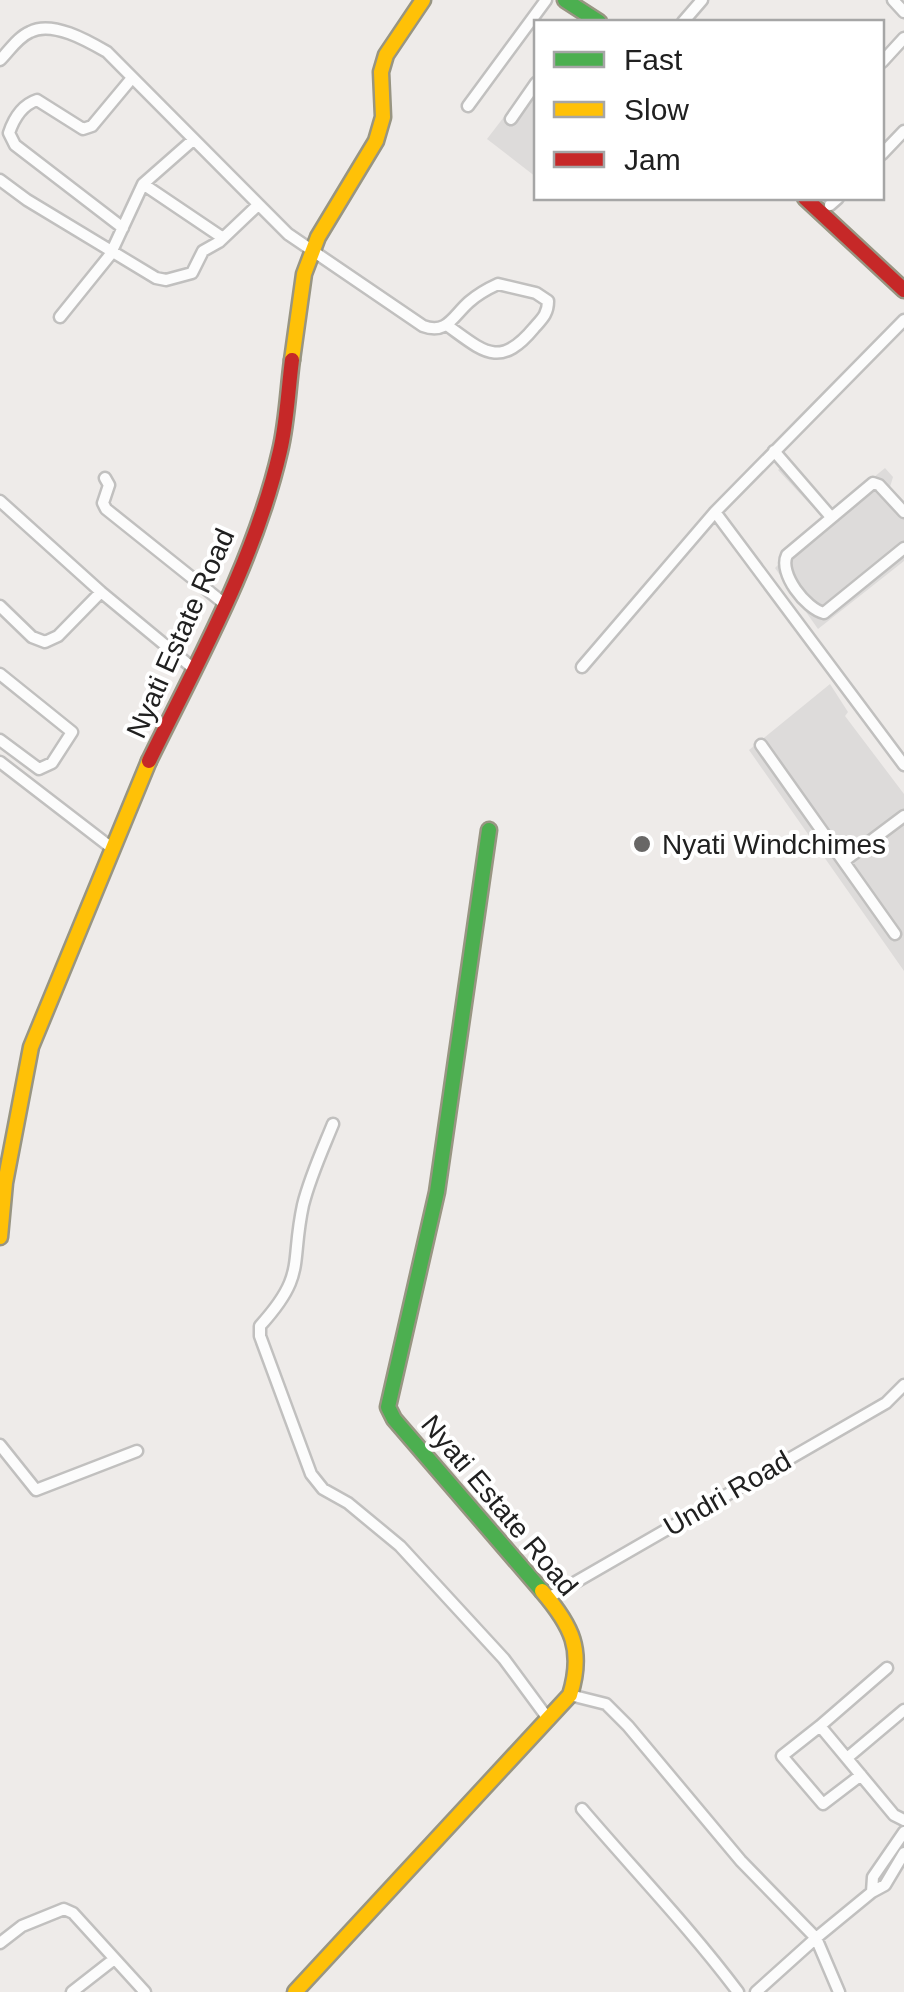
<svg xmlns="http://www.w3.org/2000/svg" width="904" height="1992" font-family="Helvetica,sans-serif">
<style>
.residential{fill:#dddbda}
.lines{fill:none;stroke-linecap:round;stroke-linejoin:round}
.street-casing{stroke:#c1c0bf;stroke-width:15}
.fast-casing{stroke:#989582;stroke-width:19}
.slow-casing{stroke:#989582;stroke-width:19}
.jam-casing{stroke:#989582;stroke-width:19}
.street{stroke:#fcfcfc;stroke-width:10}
.fast{stroke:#4caf50;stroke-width:14}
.slow{stroke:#ffc107;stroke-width:14}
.jam{stroke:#c62828;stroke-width:14}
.poi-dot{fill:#686766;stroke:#fff;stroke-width:4}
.labels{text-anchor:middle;stroke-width:8;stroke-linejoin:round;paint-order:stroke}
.street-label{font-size:28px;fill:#202020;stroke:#fff}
.poi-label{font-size:28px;fill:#202020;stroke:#fff;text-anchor:start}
</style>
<rect width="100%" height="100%" fill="#eeebe9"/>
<path class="residential" d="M 536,75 L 536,177 L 487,139 Z
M 788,461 L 834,510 L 885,468 L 893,477 L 890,487 L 904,505 L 904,561 L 818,629 L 775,568 L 821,521 L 821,516 L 778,470 Z
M 830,684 L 848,712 L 845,716 L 904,794 L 904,971 L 749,750 Z"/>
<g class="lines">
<defs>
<path id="street" d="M 893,0 L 904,12
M 683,22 L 702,0
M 0,60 C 9,51 18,37 30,32 C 52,20 88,41 107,52 L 288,234 L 423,326 C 447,335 453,316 469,302 C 478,294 487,289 498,284 L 536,293 L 548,301 C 548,314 542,319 534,328 C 500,369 484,352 448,326
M 882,62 L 904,38
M 468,106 L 546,0
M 511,119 L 536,83
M 882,154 L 904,131
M 0,180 L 27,200 L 156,278 L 166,280 L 192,273 L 203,251 L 219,242 L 258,205
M 143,184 L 223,238
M 830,205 L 838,198
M 123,228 L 15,145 L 9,133 C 14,118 22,105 37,100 L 83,129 L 92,126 L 132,78
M 60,317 L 110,255 L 143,184 L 193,140
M 904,320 L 715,512 L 904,765
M 774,451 L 831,517
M 105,478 L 109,485 L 103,503 L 106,509 L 226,605
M 0,501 L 101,592 L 194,669
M 904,512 L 879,485 L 873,483 L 787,555 C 778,573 806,609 824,613 L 904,548
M 0,606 L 32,637 L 45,642 L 58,636 L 101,592
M 582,667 L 715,512
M 0,674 L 72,732 L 52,763 L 39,769 L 0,740
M 761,745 L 895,934
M 0,762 L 113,849
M 844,861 L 904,816
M 333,1124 C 322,1151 310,1177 303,1205 C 290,1265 307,1274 260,1326 L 260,1336 L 311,1474 L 323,1489 L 348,1503 L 400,1546 L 504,1659 L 549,1720
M 0,1445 L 36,1490 L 137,1451
M 548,1598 L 886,1403 L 904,1385
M 887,1668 L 820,1726 L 894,1815 L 904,1820
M 570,1695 L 606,1704 L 628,1726 L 741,1861 L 816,1938 L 839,1992
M 820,1726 L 782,1756 L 823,1804 L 861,1775
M 847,1758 L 904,1710
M 582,1809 C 634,1870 690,1928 738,1992
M 872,1892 L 873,1877 L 904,1832
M 0,1943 L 22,1926 L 64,1909 L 73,1913 L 145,1992
M 72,1992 L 113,1960
M 756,1992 L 816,1938 L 872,1892 L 885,1885 L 904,1853"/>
<path id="fast" d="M 565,0 L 599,22
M 489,830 L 437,1192 L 388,1407 L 394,1419 L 542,1591"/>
<path id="slow" d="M 292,360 L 304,274 L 318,237 L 376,141 L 383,117 L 381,72 L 386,55 L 423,0
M 0,1237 L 5,1183 L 31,1047 L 149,761
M 295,1992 L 570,1695 C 584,1650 572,1626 542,1591"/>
<path id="jam" d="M 805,198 L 904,290
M 149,761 C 198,661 255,560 280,451 C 287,422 288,390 292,360"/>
</defs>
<use href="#street" class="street-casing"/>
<use href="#fast" class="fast-casing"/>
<use href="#slow" class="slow-casing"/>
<use href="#jam" class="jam-casing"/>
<use href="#street" class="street"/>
<use href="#fast" class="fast"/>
<use href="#slow" class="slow"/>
<use href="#jam" class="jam"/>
</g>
<circle class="poi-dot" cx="642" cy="844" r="10"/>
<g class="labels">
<g class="street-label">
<text transform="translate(180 633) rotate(-66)" y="10">Nyati Estate Road</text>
<text transform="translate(727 1493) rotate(-30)" y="10">Undri Road</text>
<text transform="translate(500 1505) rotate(50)" y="10">Nyati Estate Road</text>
</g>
<g class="poi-label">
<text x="662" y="854">Nyati Windchimes</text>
</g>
</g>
<rect x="534" y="20" width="350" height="180" fill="#ffffff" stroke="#a6a6a6" stroke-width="2.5"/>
<rect x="554" y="52" width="50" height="15" fill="#4caf50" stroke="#a6a6a6" stroke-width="2.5"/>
<text x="624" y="70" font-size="30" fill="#202020">Fast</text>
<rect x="554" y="102" width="50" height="15" fill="#ffc107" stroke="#a6a6a6" stroke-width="2.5"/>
<text x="624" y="120" font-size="30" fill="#202020">Slow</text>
<rect x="554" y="152" width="50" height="15" fill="#c62828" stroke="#a6a6a6" stroke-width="2.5"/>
<text x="624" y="170" font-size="30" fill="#202020">Jam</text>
</svg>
